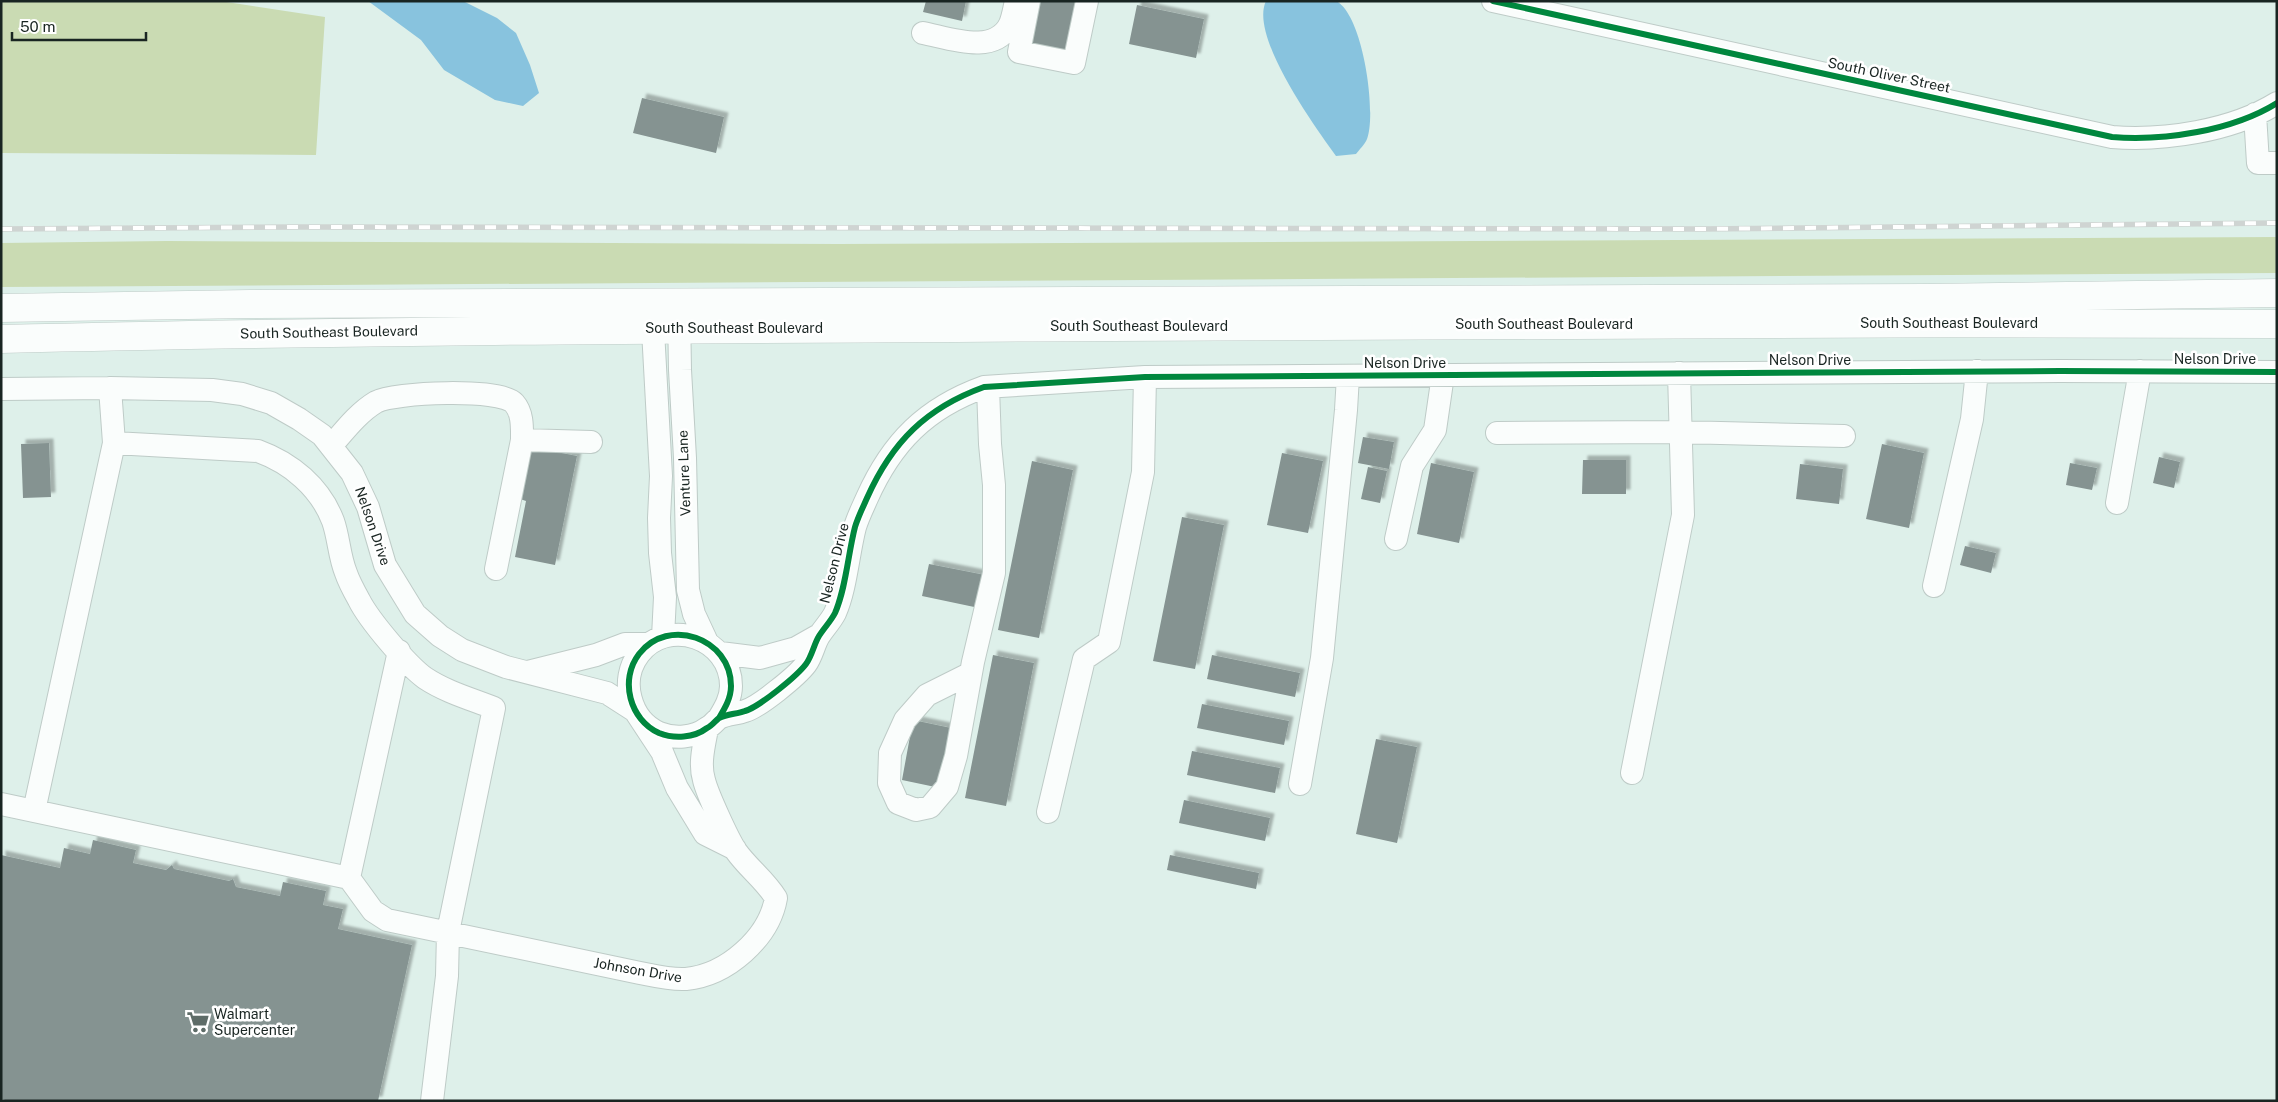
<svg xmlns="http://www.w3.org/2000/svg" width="2278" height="1102" font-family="'Public Sans',sans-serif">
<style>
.green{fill:#cadbb3}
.water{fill:#88c3de}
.building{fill:#859391;filter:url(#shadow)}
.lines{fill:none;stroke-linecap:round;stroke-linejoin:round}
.minor-casing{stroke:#becbc7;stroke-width:24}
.major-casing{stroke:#becbc7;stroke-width:29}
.minor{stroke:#fafdfc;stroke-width:22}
.major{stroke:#fafdfc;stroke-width:28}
.rail-casing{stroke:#cfd4d2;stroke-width:5.5}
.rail{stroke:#fff;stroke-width:4;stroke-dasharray:11;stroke-linecap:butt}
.cycleway-casing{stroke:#fff;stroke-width:9}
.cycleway{stroke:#00873e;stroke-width:6}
.labels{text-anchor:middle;stroke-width:5;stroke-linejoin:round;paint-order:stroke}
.street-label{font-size:14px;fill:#192522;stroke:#fff}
.poi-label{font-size:14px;fill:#192522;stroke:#fff;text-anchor:start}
</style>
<defs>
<filter id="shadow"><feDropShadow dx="4.5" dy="-4.5" stdDeviation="1" flood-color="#0004"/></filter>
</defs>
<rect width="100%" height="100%" fill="#def0ea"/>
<path class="green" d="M 1,1 L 220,1 L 325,17 L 316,155 L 1,153 Z
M 2277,237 L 2277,273 L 1,287 L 1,243 L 167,241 L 839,244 Z"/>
<path class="water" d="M 368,1 L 463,1 L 497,18 L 516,33 L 530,65 L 539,93 L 523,106 L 495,100 L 444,70 L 421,40 Z
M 1266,1 L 1336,1 C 1363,14 1377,113 1367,139 C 1365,144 1359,150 1356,154 L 1336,156 C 1315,127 1249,36 1266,1 Z"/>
<path class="building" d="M 926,1 L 966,1 L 962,21 L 923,12 Z
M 1039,1 L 1080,1 L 1069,53 L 1030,45 Z
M 1137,5 L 1204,19 L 1196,58 L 1129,44 Z
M 642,98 L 724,117 L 716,153 L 633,133 Z
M 1363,437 L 1394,442 L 1389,469 L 1358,463 Z
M 49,443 L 51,497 L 23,498 L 21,444 Z
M 1882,444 L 1924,453 L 1909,528 L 1866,519 Z
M 531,447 L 577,456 L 555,565 L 515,557 L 526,501 L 520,499 Z
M 1282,453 L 1323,461 L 1308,533 L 1267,525 Z
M 2159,457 L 2180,462 L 2174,488 L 2153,483 Z
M 1583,460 L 1626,460 L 1626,494 L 1582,494 Z
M 1032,461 L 1073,470 L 1039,638 L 998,630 Z
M 1431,463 L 1474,472 L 1459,543 L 1417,534 Z
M 2070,463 L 2097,468 L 2092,490 L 2066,485 Z
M 1800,464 L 1843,469 L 1839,504 L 1796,499 Z
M 1368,467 L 1387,471 L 1380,503 L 1361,499 Z
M 1182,517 L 1224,525 L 1195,669 L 1153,661 Z
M 1965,546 L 1996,553 L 1991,573 L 1960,565 Z
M 929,564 L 985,575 L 979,608 L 922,596 Z
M 993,655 L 1034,663 L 1006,806 L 965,798 Z
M 1212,655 L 1300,673 L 1295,697 L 1207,679 Z
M 1202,704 L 1289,721 L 1284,745 L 1197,728 Z
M 913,720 L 951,728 L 940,788 L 902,780 Z
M 1376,739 L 1417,747 L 1397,843 L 1356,834 Z
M 1192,751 L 1280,768 L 1275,793 L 1187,775 Z
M 1184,800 L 1270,818 L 1265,841 L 1179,823 Z
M 93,840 L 136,850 L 133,863 L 166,870 L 172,865 L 174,869 L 229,881 L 233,879 L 236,887 L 280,896 L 283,882 L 326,891 L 323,905 L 343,909 L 338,929 L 412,945 L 378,1101 L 10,1101 L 1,1099 L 1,855 L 60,868 L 64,848 L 90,854 Z
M 1170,855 L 1259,873 L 1256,889 L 1167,870 Z"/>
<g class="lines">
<defs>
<path id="minor" d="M 1029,1 L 1019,52 L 1074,63 L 1087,1
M 1493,1 L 2112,137 C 2164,141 2232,131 2277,103
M 923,33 C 949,38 995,56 1010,24 C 1013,17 1014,9 1016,1
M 2255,114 L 2258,163 L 2277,163
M 652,312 L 661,476 L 659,518 L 660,553 L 665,597 L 663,637
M 679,312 L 680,370 L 685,458 L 688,590 L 694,614 L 707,642
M 1,389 L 110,388 L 212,390 L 242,394 L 271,403 L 299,419 L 322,435 L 352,473 L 368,507 L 385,565 L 415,614 L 440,636 L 462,650 L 506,667 L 607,693 L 635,711 L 662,752 L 677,788 L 705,834 L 735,849
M 1497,433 L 1681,432 L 1844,436
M 114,443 L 258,451 C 291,463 320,487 333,521 C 339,538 339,556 346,573 C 349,582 354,591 359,600 C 369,620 407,665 425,678 C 446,692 471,699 494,708 L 448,932 L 447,976 L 432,1101
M 332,445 C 345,430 359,412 376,402 C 394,392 501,388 514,403 C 523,413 522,428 522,440
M 2117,503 L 2140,371
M 1396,539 L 1412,466 L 1435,430 L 1443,375
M 496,569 L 522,440 L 591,442
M 1934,586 L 1972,419 L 1977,371
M 720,653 L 760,658 L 796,648 L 819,635
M 528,672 L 596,655 L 625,644 L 649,644
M 971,673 L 927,695 L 905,720 L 890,753 L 889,783 L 898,803 L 916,810 L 930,807 L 947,787 L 956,756 L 971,673 L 973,662 L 994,573 L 994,485 L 990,444 L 988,387
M 719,718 C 725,708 731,698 731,686 C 731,638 668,616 639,654 C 619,680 630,720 659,733 C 674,739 694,738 707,728 C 712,726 715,721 719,718 C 727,714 737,714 745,711 C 759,707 797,676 806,664 C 812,656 814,644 819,636 C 824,628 831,621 835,613 C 846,588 848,554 855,527 C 858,517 863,507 867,498 C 892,442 926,408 984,387 L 1145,377 L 2060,371 L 2277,372
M 1632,773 L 1683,515 L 1679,373
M 1300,784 L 1322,658 L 1346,410 L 1348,376
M 1,804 L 349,878 L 373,911 L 387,920 L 640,973 C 655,976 671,980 686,979 C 727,975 769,938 776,898 C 765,880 748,868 736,851 C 728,839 707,793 704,780 C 699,764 704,745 707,729
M 34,811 L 114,443 L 110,388
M 1048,812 L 1084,659 L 1109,642 L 1143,472 L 1145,377
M 349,878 L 399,651"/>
<path id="major" d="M 1,308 L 250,304 L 1928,298 L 2277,293
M 1,339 C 371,330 741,329 1110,327 C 1499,324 1888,322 2277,324"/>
</defs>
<use href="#minor" class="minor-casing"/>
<use href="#major" class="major-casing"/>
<use href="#minor" class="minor"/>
<use href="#major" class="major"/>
<defs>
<path id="rail" d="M 1,229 L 295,227 L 1702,229 L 2277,223"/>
</defs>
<use href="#rail" class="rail-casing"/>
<use href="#rail" class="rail"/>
<defs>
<path id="cycleway" d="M 1493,1 L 2112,137 C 2164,141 2232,131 2277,103
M 719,718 C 725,708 731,698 731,686 C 731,638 668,616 639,654 C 619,680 630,720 659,733 C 674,739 694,738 707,728 C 712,726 715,721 719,718 C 727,714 737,714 745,711 C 759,707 797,676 806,664 C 812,656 814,644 819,636 C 824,628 831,621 835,613 C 846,588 848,554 855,527 C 858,517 863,507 867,498 C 892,442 926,408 984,387 L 1145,377 L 2060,371 L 2277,372"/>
</defs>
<use href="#cycleway" class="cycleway-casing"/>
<use href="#cycleway" class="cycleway"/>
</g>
<defs>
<symbol id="supermarket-bare" viewBox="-9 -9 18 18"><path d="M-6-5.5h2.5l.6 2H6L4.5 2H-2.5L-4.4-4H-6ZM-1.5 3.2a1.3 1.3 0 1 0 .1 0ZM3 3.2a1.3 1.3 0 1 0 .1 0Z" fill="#5e6c68" stroke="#fff" stroke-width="2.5" paint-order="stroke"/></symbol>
</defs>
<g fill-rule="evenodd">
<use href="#supermarket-bare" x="182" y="1006" width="32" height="32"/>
</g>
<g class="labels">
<g class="street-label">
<text transform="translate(1889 75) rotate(12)" y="5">South Oliver Street</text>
<text x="1949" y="328">South Southeast Boulevard</text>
<text x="1544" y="329">South Southeast Boulevard</text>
<text x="1139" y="331">South Southeast Boulevard</text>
<text x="734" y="333">South Southeast Boulevard</text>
<text transform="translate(329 332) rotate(-1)" y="5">South Southeast Boulevard</text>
<text x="2215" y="364">Nelson Drive</text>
<text x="1810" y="365">Nelson Drive</text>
<text x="1405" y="368">Nelson Drive</text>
<text transform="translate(684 473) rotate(-92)" y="5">Venture Lane</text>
<text transform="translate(373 526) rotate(71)" y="5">Nelson Drive</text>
<text transform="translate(834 563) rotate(-76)" y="5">Nelson Drive</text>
<text transform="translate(638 970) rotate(10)" y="5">Johnson Drive</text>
</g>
<g class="poi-label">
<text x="214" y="1019">Walmart<tspan x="214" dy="16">Supercenter</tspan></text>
</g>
</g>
<rect width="2278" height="1102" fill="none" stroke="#192522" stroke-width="5"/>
<path d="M12 32v8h134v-8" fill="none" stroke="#192522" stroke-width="2.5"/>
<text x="20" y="32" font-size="15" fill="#192522" stroke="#ffffff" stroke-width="4" paint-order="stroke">50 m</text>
</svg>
